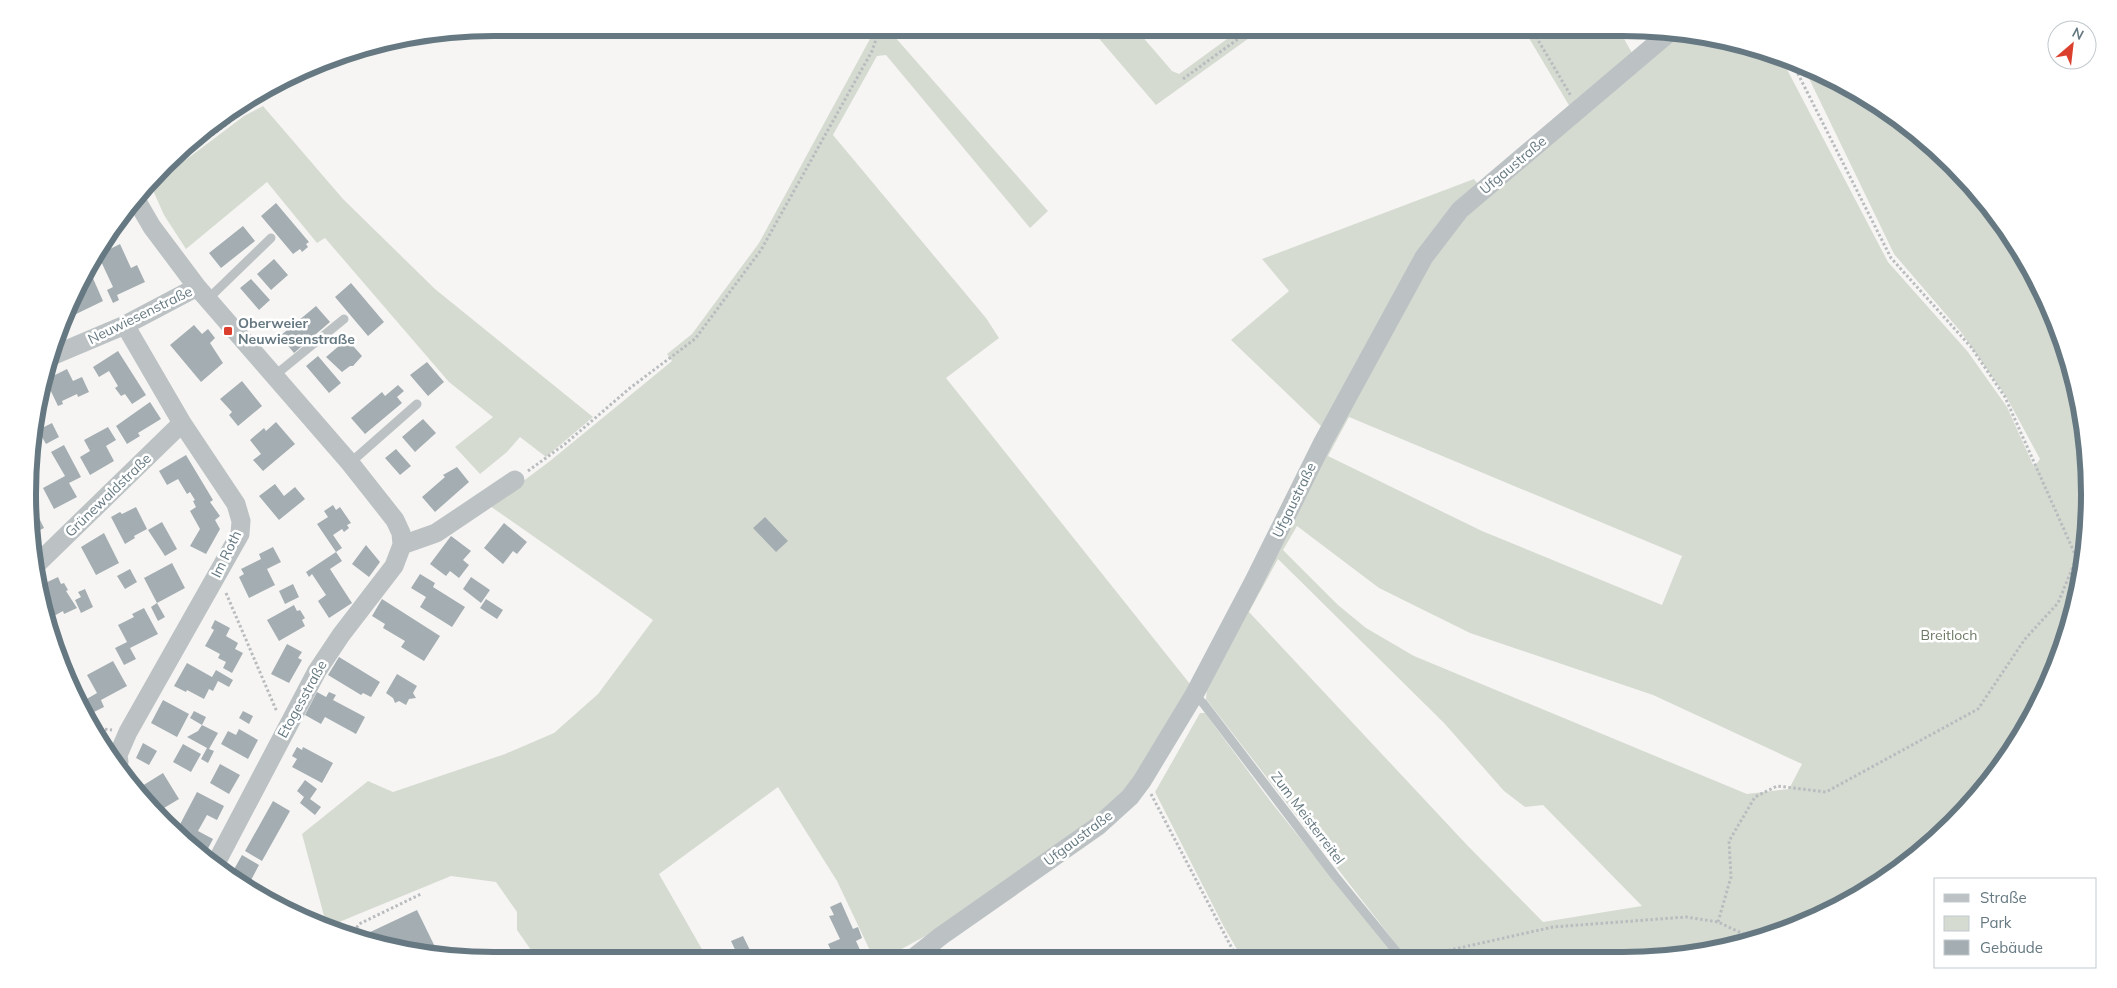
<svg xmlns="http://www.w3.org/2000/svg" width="2117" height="988" font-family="Mulish,sans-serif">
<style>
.green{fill:#d6dbd2;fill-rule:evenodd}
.building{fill:#a4aeb2}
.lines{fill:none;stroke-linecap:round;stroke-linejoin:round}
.path{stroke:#b9bcbe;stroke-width:3;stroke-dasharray:2.5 2.5;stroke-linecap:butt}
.service{stroke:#bcc2c4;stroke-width:9}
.minor{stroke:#bcc2c4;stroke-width:19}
.poi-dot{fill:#db402e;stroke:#fff;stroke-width:2}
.labels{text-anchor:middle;stroke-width:5;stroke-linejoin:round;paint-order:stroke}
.street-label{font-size:14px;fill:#667982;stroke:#fff}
.poi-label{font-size:14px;font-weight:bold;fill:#667982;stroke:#fff;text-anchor:start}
.park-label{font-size:14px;fill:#6c7a65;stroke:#fff}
.rim{fill:none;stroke:#667982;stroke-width:6}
</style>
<rect width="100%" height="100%" fill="#f6f5f3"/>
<path class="green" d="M 864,28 L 887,28 L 1048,211 L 1030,228 L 886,55 L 877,56 L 833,135 L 986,318 L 999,338 L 946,378 L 1190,684 L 1144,769 L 1118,801 L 933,932 L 883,959 L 874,959 L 837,881 L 778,787 L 659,874 L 703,951 L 686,960 L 609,960 L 606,952 L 578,960 L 538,960 L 517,930 L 517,912 L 496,882 L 451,876 L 327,927 L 302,834 L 368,781 L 393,792 L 505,754 L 554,733 L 598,694 L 653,620 L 490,506 L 550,461 L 672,361 L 667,354 L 692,334 L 759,243 L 871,37 Z
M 1090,28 L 1135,28 L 1172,71 L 1179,74 L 1242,28 L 1263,28 L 1156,105 Z
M 1523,28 L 1618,28 L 1632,53 L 1570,107 Z
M 1677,33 L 1714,36 L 1780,56 L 1888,262 L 1968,352 L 2007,407 L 2034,467 L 2040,459 L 2007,398 L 1961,332 L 1894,254 L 1802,64 L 1882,106 L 1953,164 L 2011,235 L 2032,274 L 2080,403 L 2089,494 L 2081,585 L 2054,672 L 1993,778 L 1907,864 L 1802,925 L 1684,956 L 1406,957 L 1206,699 L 1207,686 L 1344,418 L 1418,281 L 1447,235 L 1487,195 ZM 1349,417 L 1682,556 L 1662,605 L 1482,531 L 1328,456 ZM 1297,526 L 1379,588 L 1470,633 L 1653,695 L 1802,764 L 1789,789 L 1747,794 L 1414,656 L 1366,628 L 1338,605 L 1283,550 ZM 1278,559 L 1444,723 L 1504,791 L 1525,807 L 1543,805 L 1642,906 L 1543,922 L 1467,845 L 1249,612 Z
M 263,106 L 343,199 L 435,289 L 593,417 L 546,457 L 520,437 L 507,452 L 480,474 L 455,447 L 493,417 L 449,382 L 325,238 L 317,243 L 267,182 L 186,249 L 164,215 L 151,186 L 244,116 Z
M 1474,179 L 1478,184 L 1324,429 L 1231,340 L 1289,291 L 1262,259 Z
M 1200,713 L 1205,713 L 1271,802 L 1396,957 L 1242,958 L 1224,927 L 1155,792 Z"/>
<path class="building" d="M 276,203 L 309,242 L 306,244 L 308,247 L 302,252 L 300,249 L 293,254 L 261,216 Z
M 243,226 L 255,241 L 221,268 L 209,253 Z
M 120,244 L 131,268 L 137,265 L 145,282 L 117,295 L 119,300 L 113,303 L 107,290 L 113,287 L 98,255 Z
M 274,259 L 288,275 L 271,290 L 257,274 Z
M 88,267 L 103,301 L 72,316 L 70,313 Z
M 251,279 L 270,300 L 259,310 L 240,288 Z
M 351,283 L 384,322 L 368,336 L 335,297 Z
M 316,306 L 330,322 L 294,353 L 280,336 Z
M 194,325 L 202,334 L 208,329 L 215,338 L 210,343 L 223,363 L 201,382 L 170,345 Z
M 347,339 L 362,356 L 353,366 L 350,366 L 342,372 L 326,357 Z
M 118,351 L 146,395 L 132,404 L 125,394 L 121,396 L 115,388 L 118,386 L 109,371 L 99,377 L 93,367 Z
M 318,356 L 341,383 L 329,393 L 306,366 Z
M 427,362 L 444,382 L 428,396 L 410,375 Z
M 67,369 L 73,381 L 82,377 L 89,392 L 78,397 L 77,394 L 62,401 L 63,404 L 58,406 L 46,381 L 52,379 L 51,377 Z
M 242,381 L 262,406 L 238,426 L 229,415 L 232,412 L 220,399 Z
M 398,385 L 404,391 L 397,397 L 402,403 L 365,434 L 351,418 L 382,392 L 385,396 Z
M 150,402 L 161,419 L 138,433 L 140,436 L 127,444 L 116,426 Z
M 423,419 L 436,433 L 415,452 L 402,437 Z
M 276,422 L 295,444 L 263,471 L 253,460 L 261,454 L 250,440 L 264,428 L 266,431 Z
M 52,423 L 59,437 L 46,444 L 38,430 Z
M 108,427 L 116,440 L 106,446 L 114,461 L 90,475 L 80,457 L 90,451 L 84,440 Z
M 64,445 L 81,477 L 69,483 L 77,497 L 54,509 L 43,488 L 65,476 L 51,452 Z
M 396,449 L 411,466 L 400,475 L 385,458 Z
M 186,455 L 213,500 L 210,502 L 220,516 L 215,520 L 220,529 L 206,554 L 190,546 L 200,529 L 190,511 L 196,507 L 193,501 L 195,500 L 190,492 L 187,494 L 178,479 L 167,485 L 159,471 Z
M 457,467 L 469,482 L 435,512 L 422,497 L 445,477 L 443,475 Z
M 275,484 L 284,496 L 295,487 L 305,499 L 279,520 L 259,496 Z
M 333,505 L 336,510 L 340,507 L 351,523 L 347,525 L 349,528 L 344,532 L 342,529 L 333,535 L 342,548 L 336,552 L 317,524 L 328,517 L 324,511 Z
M 33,506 L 44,528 L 32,534 Z
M 136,507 L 147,529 L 134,536 L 135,538 L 125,544 L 111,517 L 120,512 L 122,514 Z
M 765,517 L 788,541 L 776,552 L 753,528 Z
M 162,522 L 177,549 L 165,556 L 148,530 Z
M 504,523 L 527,542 L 517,554 L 513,551 L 503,564 L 484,548 Z
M 104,533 L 119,563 L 96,575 L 81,547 Z
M 451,536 L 471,551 L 463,560 L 469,565 L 459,578 L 450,571 L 446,576 L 430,564 Z
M 366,545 L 380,562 L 369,577 L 352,564 Z
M 273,547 L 281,562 L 267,569 L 275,585 L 249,598 L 239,577 L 244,574 L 241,569 L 261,559 L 259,554 Z
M 336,552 L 342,561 L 330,569 L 352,603 L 329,618 L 318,601 L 326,595 L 312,574 L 309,577 L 306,572 Z
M 172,563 L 185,588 L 157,603 L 144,578 Z
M 130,569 L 137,582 L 125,589 L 117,576 Z
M 420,574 L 435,583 L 433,587 L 465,607 L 452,627 L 420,607 L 426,597 L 411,588 Z
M 58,577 L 61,584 L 64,583 L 68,590 L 66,591 L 77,608 L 64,614 L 63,611 L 52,617 L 41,596 L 39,586 Z
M 471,577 L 490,590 L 481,603 L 463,589 Z
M 293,584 L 299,597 L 285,604 L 279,591 Z
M 85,589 L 93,607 L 81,613 L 75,600 L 81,597 L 78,592 Z
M 382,599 L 440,636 L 424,661 L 401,647 L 405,641 L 383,628 L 385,624 L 372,616 Z
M 486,599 L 503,610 L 497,619 L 480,608 Z
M 157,603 L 165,617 L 158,621 L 151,607 Z
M 294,605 L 297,611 L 300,610 L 305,618 L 302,620 L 305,626 L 279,641 L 267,620 Z
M 144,608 L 158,634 L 130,648 L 136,659 L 124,665 L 115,648 L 127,642 L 118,625 L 134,617 L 132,614 Z
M 215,620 L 230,628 L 226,636 L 238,643 L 235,649 L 243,653 L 232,673 L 223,668 L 226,662 L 218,658 L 220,654 L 205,646 L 214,630 L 211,628 Z
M 287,644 L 302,652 L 298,658 L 302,660 L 289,683 L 271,674 Z
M 339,657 L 380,682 L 371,697 L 363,693 L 361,695 L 328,675 Z
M 113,661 L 127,686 L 101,700 L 104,707 L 92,713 L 85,700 L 97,693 L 87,675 Z
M 187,663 L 212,677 L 216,670 L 233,680 L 229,687 L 218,681 L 213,691 L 209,689 L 204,699 L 187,690 L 186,692 L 174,686 Z
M 397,674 L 417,686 L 413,693 L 416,698 L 409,699 L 406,705 L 399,701 L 395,703 L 393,698 L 386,693 Z
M 317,692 L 326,697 L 329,692 L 336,695 L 333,700 L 365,717 L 356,734 L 325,717 L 321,724 L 305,715 Z
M 163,700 L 189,714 L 177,737 L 151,723 Z
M 194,711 L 206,717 L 202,725 L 190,718 Z
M 243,711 L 253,716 L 249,724 L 239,718 Z
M 202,725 L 218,733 L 209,749 L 214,751 L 208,763 L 201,759 L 207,748 L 187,737 L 198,731 Z
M 239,729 L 258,740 L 248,759 L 221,744 L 228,731 L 236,735 Z
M 143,743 L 157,751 L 149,765 L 136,758 Z
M 183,744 L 201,754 L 191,772 L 173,762 Z
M 297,747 L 302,750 L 303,747 L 333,763 L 322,783 L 292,767 L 297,759 L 292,756 Z
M 220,764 L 240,775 L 229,794 L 210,783 Z
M 163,773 L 179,799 L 159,811 L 142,786 Z
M 305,780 L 317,789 L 310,799 L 321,807 L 315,815 L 300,803 L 304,797 L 297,791 Z
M 197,792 L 224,806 L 217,820 L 207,815 L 198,831 L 213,839 L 204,856 L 187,845 L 176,832 Z
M 273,801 L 290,811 L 262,861 L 245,851 Z
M 242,855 L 259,865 L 249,884 L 232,873 Z
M 841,902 L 853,929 L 858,927 L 862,938 L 856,941 L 864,959 L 835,959 L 828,944 L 840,939 L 829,916 L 834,915 L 830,907 Z
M 417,910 L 439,955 L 403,951 L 369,941 L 366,934 Z
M 743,936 L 750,950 L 738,956 L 731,941 Z
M 801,949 L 804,955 L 813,951 L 817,959 L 789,959 L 787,955 Z"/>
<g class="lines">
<path class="path" d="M 1531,28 L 1571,96
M 1791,60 L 1891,258 L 1971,347 L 2005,397 L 2082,570
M 1183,79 L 1253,28
M 164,171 L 255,103 L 344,52
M 528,471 L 565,444 L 630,388 L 695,339 L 761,250 L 872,51 L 880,28
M 226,593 L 277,712
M 90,728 L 112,730
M 1151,794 L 1237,958
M 1718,922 L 1731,877 L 1729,841 L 1755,797 L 1777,786 L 1826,792 L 1978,709 L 2025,639 L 2058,603 L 2076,559
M 354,937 L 354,932 L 359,924 L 421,894
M 1419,957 L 1553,927 L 1686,917 L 1718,922 L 1752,938"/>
<path class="service" d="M 208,299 L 271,238
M 274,376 L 344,319
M 350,463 L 417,404
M 1194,695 L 1203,703 L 1335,876 L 1401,957"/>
<path class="minor" d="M 138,203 L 152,227 L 197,287 L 350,463 L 395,520 L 401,533 L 402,545 L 394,566 L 341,635 L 317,671 L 216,863
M 54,355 L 125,325 L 197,287
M 402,545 L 436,533 L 515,480
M 34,567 L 182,423
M 119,762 L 118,755 L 128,732 L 240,534 L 241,521 L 236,504 L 182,423 L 125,325
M 912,959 L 941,936 L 1098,826 L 1130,797 L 1142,781 L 1194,695 L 1254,581 L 1323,442 L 1424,257 L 1460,210 L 1670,32"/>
</g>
<rect class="poi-dot" x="223" y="326" width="10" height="10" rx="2.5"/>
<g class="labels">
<g class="street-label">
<text transform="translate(1513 165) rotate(-40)" y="5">Ufgaustraße</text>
<text transform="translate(140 315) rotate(-26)" y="5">Neuwiesenstraße</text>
<text transform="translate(108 495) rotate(-44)" y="5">Grünewaldstraße</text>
<text transform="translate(1294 500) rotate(-64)" y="5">Ufgaustraße</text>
<text transform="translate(226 554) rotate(-64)" y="5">Im Roth</text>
<text transform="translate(302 699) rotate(-61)" y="5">Etogesstraße</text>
<text transform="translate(1308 818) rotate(53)" y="5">Zum Meisterreitel</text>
<text transform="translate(1078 838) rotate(-37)" y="5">Ufgaustraße</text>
</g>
<g class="poi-label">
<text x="238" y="328">Oberweier<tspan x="238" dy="16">Neuwiesenstraße</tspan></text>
</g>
<g class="park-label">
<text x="1949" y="640">Breitloch</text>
</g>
</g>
<path d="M0 0H2117V988H0ZM494 36H1623A458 458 0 0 1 2081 494V494A458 458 0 0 1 1623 952H494A458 458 0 0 1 36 494V494A458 458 0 0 1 494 36Z" fill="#fff" fill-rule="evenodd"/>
<path class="rim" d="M494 36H1623A458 458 0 0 1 2081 494V494A458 458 0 0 1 1623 952H494A458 458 0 0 1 36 494V494A458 458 0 0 1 494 36Z"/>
<rect x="1934" y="878" width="162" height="90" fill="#ffffff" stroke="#c2c9cd"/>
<rect x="1944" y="894" width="25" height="8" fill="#bcc2c4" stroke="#c2c9cd"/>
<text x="1980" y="903" font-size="15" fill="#667982">Straße</text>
<rect x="1944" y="916" width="25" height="15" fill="#d6dbd2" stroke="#c2c9cd"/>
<text x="1980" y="928" font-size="15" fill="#667982">Park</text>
<rect x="1944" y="940" width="25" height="15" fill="#a4aeb2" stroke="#c2c9cd"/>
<text x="1980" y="953" font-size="15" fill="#667982">Gebäude</text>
<g transform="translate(2072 45) rotate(28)"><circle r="24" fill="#ffffff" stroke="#c2c9cd"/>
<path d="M0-4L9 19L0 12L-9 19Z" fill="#db402e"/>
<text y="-8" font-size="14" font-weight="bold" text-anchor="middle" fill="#667982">N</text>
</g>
</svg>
